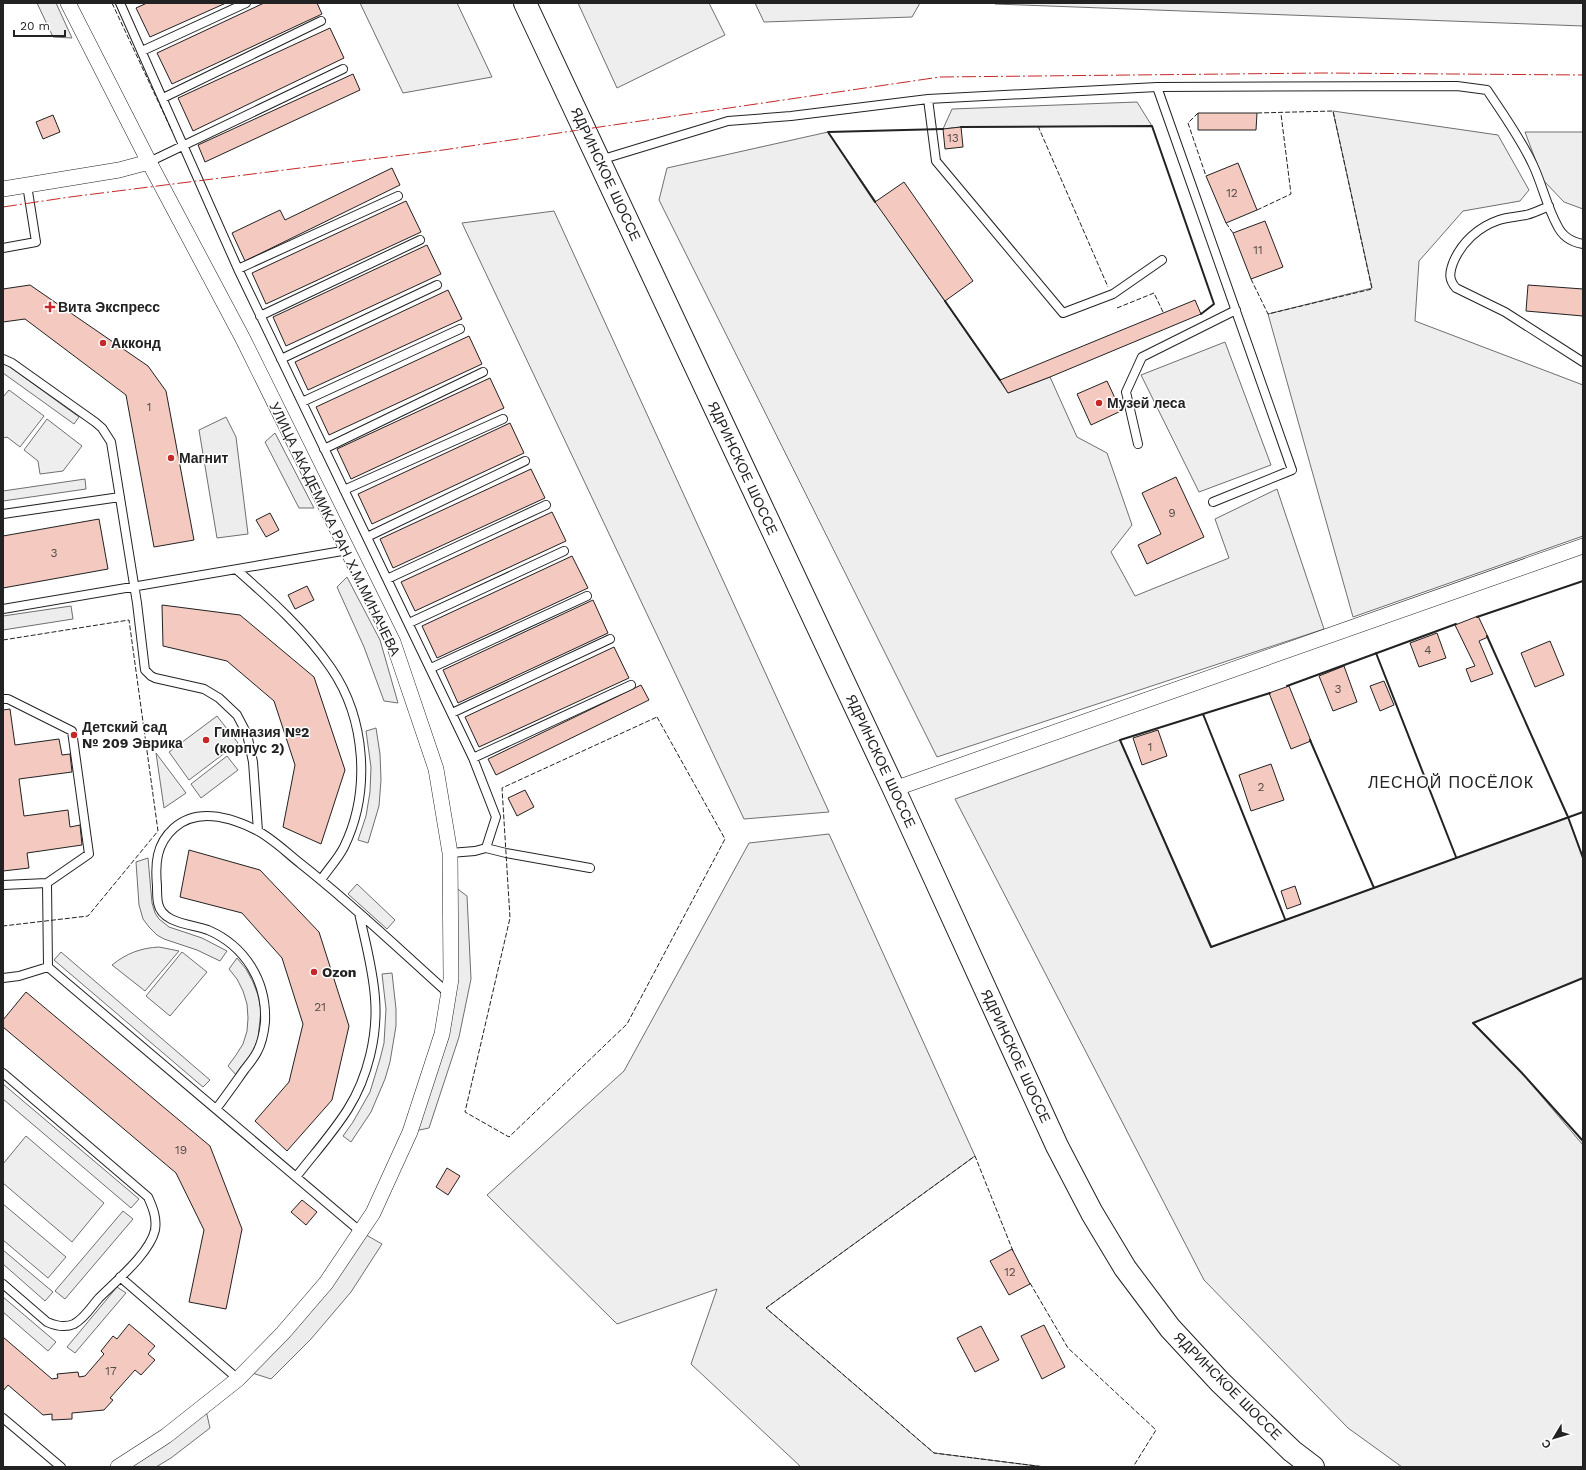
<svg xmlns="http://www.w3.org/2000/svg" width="1586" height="1470" font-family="'Work Sans',sans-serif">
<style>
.green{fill:#eee;stroke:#6f6f6f}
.parking{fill:#ededed;stroke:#6f6f6f}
.building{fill:#f3c9c0;stroke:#222}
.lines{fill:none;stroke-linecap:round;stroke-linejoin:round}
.service-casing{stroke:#222;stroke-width:10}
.minor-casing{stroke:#222;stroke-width:16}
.primary-casing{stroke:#222;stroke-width:24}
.service{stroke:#fff;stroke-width:8}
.minor{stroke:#fff;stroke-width:15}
.primary{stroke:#fff;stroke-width:22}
.fence{stroke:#222;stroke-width:1;stroke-dasharray:5 2;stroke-linecap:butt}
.wall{stroke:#222;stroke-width:2}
.power{stroke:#c62828;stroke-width:1;stroke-dasharray:14 3 2 3;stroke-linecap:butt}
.poi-dot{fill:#c62828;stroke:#fff;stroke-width:1.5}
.labels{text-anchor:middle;stroke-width:3;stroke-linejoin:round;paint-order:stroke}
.number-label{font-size:12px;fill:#564c4a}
.street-label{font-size:14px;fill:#222;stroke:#fff}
.poi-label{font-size:14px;font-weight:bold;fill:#222;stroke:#fff;text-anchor:start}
.quarter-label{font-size:16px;letter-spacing:1px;fill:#222;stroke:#fff}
</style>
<rect width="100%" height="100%" fill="#fff"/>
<path class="green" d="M 360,3 L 457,3 L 492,77 L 403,93 Z
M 578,3 L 709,3 L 725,35 L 617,88 Z
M 755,3 L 920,3 L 912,17 L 764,22 Z
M 995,3 L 1583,3 L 1583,26 L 995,4 Z
M 1137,102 L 1152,126 L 961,127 L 943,129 L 952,109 Z
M 1333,111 L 1498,135 L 1529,190 L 1520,201 L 1463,211 L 1419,261 L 1415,321 L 1583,385 L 1583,536 L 1353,617 L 1268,314 L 1372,288 Z
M 828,132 L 1008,393 L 1050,377 L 1077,437 L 1107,453 L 1132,525 L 1111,552 L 1135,596 L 1229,558 L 1215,519 L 1277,489 L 1324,629 L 937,757 L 659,200 L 667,168 Z
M 1525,132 L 1583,132 L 1583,209 L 1564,202 L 1543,180 Z
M 554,211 L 829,812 L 744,819 L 462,223 Z
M 1225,342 L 1271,465 L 1199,492 L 1141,375 Z
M 9,390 L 44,416 L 20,447 L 7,437 L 3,438 L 3,397 Z
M 47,419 L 82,446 L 63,471 L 40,474 L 38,461 L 24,450 Z
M 217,716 L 238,743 L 189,780 L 169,752 Z
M 1120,740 L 1212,947 L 1568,817 L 1583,858 L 1583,978 L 1474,1023 L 1521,1072 L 1583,1145 L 1583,1467 L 1402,1467 L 1348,1428 L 1204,1280 L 955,799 Z
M 156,753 L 186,793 L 164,808 Z
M 227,756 L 238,770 L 201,798 L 191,784 Z
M 829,834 L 975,1156 L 766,1308 L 934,1453 L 1045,1467 L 801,1467 L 691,1364 L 717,1289 L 617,1324 L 487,1195 L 624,1071 L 749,843 Z
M 159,947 L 179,951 L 145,991 L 112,965 C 127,953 141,948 159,947 Z
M 182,952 L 207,972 L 170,1016 L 146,996 Z
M 26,1136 L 104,1203 L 72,1242 L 3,1183 L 3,1164 Z
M 3,1204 L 66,1257 L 48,1278 L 3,1240 Z"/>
<path class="parking" d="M 37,3 L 56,3 L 72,38 L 53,37 Z
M 3,362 L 79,417 L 74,424 L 3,373 Z
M 226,417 L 236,437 L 248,534 L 217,538 L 199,430 Z
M 275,433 L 314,508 L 299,508 L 265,442 Z
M 85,479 L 86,489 L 3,501 L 3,491 Z
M 347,577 L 380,640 L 398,703 L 384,701 L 364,647 L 337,587 Z
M 71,606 L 73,619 L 3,630 L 3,616 Z
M 376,728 L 380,754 L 381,780 L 379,806 L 368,843 L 358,840 L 366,816 L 370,792 L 371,767 L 366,731 Z
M 148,858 L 152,903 L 155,913 L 159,919 L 169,927 L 202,938 L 227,951 L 220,961 L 197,950 L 164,939 L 157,935 L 149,927 L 143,919 L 139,905 L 136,862 Z
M 357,884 L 395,920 L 387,929 L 348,894 Z
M 451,884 L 467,896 L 471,979 L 459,1037 L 429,1128 L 410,1132 L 442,1034 Z
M 61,952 L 210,1080 L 203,1087 L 54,960 Z
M 237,958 L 246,969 L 253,982 L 258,995 L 261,1010 L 258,1038 L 253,1052 L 237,1076 L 228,1066 L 236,1055 L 243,1044 L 247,1031 L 248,1018 L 247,1004 L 243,991 L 237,979 L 229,969 Z
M 392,973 L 396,1009 L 396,1026 L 390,1062 L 385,1079 L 371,1112 L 351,1142 L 343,1136 L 353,1122 L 370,1092 L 380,1059 L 384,1043 L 386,1009 L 382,974 Z
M 3,1084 L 139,1199 L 131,1208 L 3,1099 Z
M 123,1211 L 133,1219 L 65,1299 L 55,1291 Z
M 361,1232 L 382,1244 L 351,1292 L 311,1339 L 271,1379 L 246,1371 Z
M 3,1250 L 53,1292 L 45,1301 L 3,1264 Z
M 117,1287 L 126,1293 L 75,1353 L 67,1347 Z
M 3,1297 L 56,1342 L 48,1351 L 3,1312 Z
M 205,1406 L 210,1428 L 171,1458 L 156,1467 L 118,1467 Z"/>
<path class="building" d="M 147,3 L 226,3 L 150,37 L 136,8 Z
M 264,3 L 317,3 L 322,14 L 172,84 L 157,53 Z
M 330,28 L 344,58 L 193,131 L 178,98 Z
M 353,74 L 360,90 L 205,162 L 198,145 Z
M 1198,113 L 1257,113 L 1256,130 L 1198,130 Z
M 53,115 L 60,132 L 43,139 L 36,122 Z
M 961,127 L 963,147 L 945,149 L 943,129 Z
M 1238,163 L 1257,210 L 1226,223 L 1206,176 Z
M 392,168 L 400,185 L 245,261 L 232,233 L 280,210 L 285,220 Z
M 904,182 L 973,281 L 945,301 L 875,202 Z
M 406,201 L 421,232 L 266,304 L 252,273 Z
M 1265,221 L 1283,267 L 1251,279 L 1233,233 Z
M 427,245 L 441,274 L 286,346 L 273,317 Z
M 30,285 L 148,366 L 166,391 L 194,540 L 154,547 L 126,395 L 25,319 L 3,322 L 3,289 Z
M 1528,285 L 1583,289 L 1583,316 L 1526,311 Z
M 448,290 L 462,319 L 308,390 L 295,362 Z
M 1195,300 L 1201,314 L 1050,377 L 1008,393 L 1000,380 Z
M 469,336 L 482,364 L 329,435 L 316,407 Z
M 490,378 L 504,408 L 351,479 L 337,449 Z
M 1107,381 L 1121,411 L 1091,425 L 1077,394 Z
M 510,423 L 524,453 L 372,524 L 358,494 Z
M 531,469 L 545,498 L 393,568 L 380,539 Z
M 1176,477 L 1204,537 L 1147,564 L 1138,545 L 1161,534 L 1142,493 Z
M 552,512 L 566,541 L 415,611 L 401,582 Z
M 270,513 L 279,530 L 266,537 L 256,520 Z
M 99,519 L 108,569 L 3,588 L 3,536 Z
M 572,556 L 588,588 L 437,658 L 422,626 Z
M 307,586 L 314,600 L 295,609 L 288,595 Z
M 593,600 L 608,633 L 458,703 L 443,670 Z
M 162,605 L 240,615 L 314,677 L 345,770 L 321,844 L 283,827 L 295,765 L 274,701 L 227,661 L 163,646 Z
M 1478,616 L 1488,637 L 1479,641 L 1493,674 L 1471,682 L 1466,669 L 1475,666 L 1455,625 Z
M 1437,633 L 1446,658 L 1419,667 L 1410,643 Z
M 1550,641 L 1564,675 L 1535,687 L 1521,653 Z
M 614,647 L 629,678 L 479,747 L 465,717 Z
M 1344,666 L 1357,702 L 1333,711 L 1319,676 Z
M 1384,681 L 1394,705 L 1380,711 L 1370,686 Z
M 641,685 L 649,700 L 496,775 L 488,759 Z
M 1289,686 L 1311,741 L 1291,749 L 1269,693 Z
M 10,709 L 15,745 L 59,739 L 62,755 L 70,754 L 72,772 L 19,779 L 24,816 L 68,810 L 70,827 L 80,825 L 82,845 L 27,853 L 29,868 L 3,871 L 3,710 Z
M 1158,730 L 1167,756 L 1142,765 L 1133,738 Z
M 1271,764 L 1284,800 L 1251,811 L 1239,775 Z
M 525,790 L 534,807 L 517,816 L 508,798 Z
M 189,850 L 260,870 L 319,932 L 349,1026 L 332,1100 L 287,1151 L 255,1121 L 289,1082 L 303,1024 L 282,958 L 242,913 L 180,897 Z
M 1295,886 L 1301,904 L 1287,909 L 1281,891 Z
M 26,992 L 210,1146 L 242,1229 L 226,1309 L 189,1302 L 204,1230 L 176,1173 L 3,1027 L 3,1020 Z
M 447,1168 L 460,1176 L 448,1195 L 436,1187 Z
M 302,1200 L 317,1212 L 306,1225 L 291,1212 Z
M 1012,1249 L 1030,1284 L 1009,1295 L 990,1261 Z
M 129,1324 L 155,1346 L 148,1354 L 155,1360 L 141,1375 L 135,1370 L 110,1398 L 113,1400 L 104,1410 L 72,1413 L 72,1419 L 52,1420 L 52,1414 L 43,1415 L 8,1385 L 3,1391 L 3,1337 L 52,1379 L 58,1378 L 57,1374 L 78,1372 L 79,1377 L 85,1376 L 104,1354 L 101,1351 L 113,1336 L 117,1339 Z
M 1044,1325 L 1065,1367 L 1042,1379 L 1021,1336 Z
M 981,1326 L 999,1360 L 975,1372 L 957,1338 Z"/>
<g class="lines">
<defs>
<path id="service" d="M 120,3 L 238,269 L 473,758 L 631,685
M 142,51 L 246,3
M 1157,87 L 1292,470 L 1213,502
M 163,98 L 321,21
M 928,99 L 936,161 L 1063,313 L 1113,294 L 1162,260
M 600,160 L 728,121 L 791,116 L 928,99 L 1157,87 L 1457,86 L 1487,90 C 1503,114 1521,139 1533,165 C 1542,184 1547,207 1557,225 C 1562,236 1571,242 1583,244
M 149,162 L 343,69
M 1549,206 C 1542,209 1534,213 1526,215 C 1517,217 1508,217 1499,220 C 1478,227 1461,243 1453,263 C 1449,274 1449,280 1456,288 L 1505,312 L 1583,362
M 3,248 L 36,242 L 27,185
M 238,269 L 398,196
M 260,316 L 420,240
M 3,359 L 12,363 L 95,422 L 102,428 L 111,442 L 137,603 L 145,670 L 151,676 L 155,678 L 204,689 L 219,698 L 237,715 L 247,734 L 253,762 L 258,831
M 281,359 L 437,285
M 302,402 L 460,329
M 1138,444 L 1126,392 L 1142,357 L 1236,310
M 324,449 L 483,372
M 344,490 L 503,419
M 3,514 L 120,497
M 367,537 L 525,461
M 237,570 C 271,600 305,630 331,668 C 366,719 371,792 344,847 C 338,859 328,869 321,880
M 387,579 L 546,505
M 3,609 L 348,550
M 409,623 L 564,551
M 431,668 L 587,596
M 3,699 L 8,699 L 72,731 L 89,854 L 47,883 L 3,885
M 452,713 L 610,639
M 473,758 L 496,817 L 486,848
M 450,853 L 475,851 L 486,848 L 506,853 L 590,868
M 47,883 L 48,967
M 48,967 L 361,1232
M 3,978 L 19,976 L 48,967
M 3,1073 L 148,1197 C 153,1208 157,1218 155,1230 C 150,1253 116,1281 99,1298 C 91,1307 85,1318 74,1324 C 65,1328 56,1326 47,1322 L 3,1284
M 216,1109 C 226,1096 235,1083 245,1069 C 249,1064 254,1058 257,1052 C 262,1043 264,1032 265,1022 C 267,981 245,946 208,930 C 192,924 162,924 158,903 C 157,898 157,892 157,886 C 155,864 156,844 174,828 C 198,807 230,817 256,830 C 272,838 287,853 301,864 C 352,904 400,950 449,994
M 296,1177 C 313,1155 333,1133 348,1109 C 368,1077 378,1035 375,998 C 373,969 365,941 359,913
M 120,1277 L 238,1379
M 3,1418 L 61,1467"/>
<path id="minor" d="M 68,3 L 149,162 L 243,339 L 393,642 L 436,769 L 450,853 L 451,979 L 442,1034 L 410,1132 L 373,1213 L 326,1283 L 283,1333 L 238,1379 L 166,1436 L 118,1467
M 3,189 L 119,170 L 149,162
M 894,789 L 1583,546"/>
<path id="primary" d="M 525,3 L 894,789 L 1057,1146 L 1092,1213 L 1125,1268 L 1170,1328 L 1220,1382 L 1292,1451 L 1313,1467"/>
</defs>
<use href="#service" class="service-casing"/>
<use href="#minor" class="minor-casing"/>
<use href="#primary" class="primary-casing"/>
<use href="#service" class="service"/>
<use href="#minor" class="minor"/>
<use href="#primary" class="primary"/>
<path class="fence" d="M 112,3 L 172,131
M 1198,113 L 1188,123 L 1206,176
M 1038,126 L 1108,287
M 1257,210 L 1291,194 L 1281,114
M 1226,223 L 1233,233
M 1251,279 L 1268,314 L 1372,289 L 1333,111 L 1257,113
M 1117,308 L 1154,293 L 1163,312
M 3,640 L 129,620 L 158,831 L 88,916 L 3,926
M 657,717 L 725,839 L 627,1024 L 509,1137 L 465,1112 L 510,918 L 502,788 Z
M 1013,1251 L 975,1156 L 766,1308 L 934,1453 L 1045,1467
M 1030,1283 L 1068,1348 L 1156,1430 L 1133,1467"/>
<path class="wall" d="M 961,127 L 1152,126 L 1214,304 L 1201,314
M 828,132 L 943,129
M 828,132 L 875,202
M 945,301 L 1000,380
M 1477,617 L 1583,581
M 1487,636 L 1568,817 L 1583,858
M 1376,653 L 1456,857
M 1287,686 L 1456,624
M 1270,693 L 1120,740 L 1211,947 L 1583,812
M 1203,714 L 1285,919
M 1310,740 L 1374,888
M 1583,978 L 1473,1023 L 1521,1072 L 1583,1141"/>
<path class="power" d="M 3,207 L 70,197 L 443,150 L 940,77 L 1324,73 L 1583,75"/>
</g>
<g class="poi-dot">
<path d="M48 301h4v4h4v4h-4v4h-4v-4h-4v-4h4z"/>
<circle cx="103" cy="343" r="4"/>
<circle cx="1099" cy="403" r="4"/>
<circle cx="171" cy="458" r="4"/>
<circle cx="74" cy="735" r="4"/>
<circle cx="206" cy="740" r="4"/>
<circle cx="314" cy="972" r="4"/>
</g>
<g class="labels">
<g class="number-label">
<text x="953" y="142">13</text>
<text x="1232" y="197">12</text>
<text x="1258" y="254">11</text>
<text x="149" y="411">1</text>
<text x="1172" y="517">9</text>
<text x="54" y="557">3</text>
<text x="1428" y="654">4</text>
<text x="1338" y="693">3</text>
<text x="1150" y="751">1</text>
<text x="1261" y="791">2</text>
<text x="320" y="1011">21</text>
<text x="181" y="1154">19</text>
<text x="1010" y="1276">12</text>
<text x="111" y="1375">17</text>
</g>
<g class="street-label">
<text transform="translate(606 174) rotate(65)" y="5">ЯДРИНСКОЕ ШОССЕ</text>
<text transform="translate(743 468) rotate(65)" y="5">ЯДРИНСКОЕ ШОССЕ</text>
<text transform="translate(335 529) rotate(64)" y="5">УЛИЦА АКАДЕМИКА РАН Х.М.МИНАЧЕВА</text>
<text transform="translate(881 761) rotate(65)" y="5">ЯДРИНСКОЕ ШОССЕ</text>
<text transform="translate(1016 1056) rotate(65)" y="5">ЯДРИНСКОЕ ШОССЕ</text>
<text transform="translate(1228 1386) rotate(45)" y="5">ЯДРИНСКОЕ ШОССЕ</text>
</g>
<g class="poi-label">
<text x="58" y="312">Вита Экспресс</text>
<text x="111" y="348">Акконд</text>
<text x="1107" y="408">Музей леса</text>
<text x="179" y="463">Магнит</text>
<text x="82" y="732">Детский сад<tspan x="82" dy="16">№ 209 Эврика</tspan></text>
<text x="214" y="737">Гимназия №2<tspan x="214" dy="16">(корпус 2)</tspan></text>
<text x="322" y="977">Ozon</text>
</g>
<g class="quarter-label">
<text x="1451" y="788">ЛЕСНОЙ ПОСЁЛОК</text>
</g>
</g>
<rect width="1586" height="1470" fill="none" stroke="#222222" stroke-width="8"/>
<g transform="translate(1554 1438) rotate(232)" stroke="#ffffff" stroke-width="3" paint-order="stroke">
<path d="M0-3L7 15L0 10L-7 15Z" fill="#222222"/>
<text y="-6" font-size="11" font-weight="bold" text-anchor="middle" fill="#222222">С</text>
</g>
<path d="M14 30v6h51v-6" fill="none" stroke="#222222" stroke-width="2"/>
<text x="20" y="30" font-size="12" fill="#222222" stroke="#ffffff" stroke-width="3" paint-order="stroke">20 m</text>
</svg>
